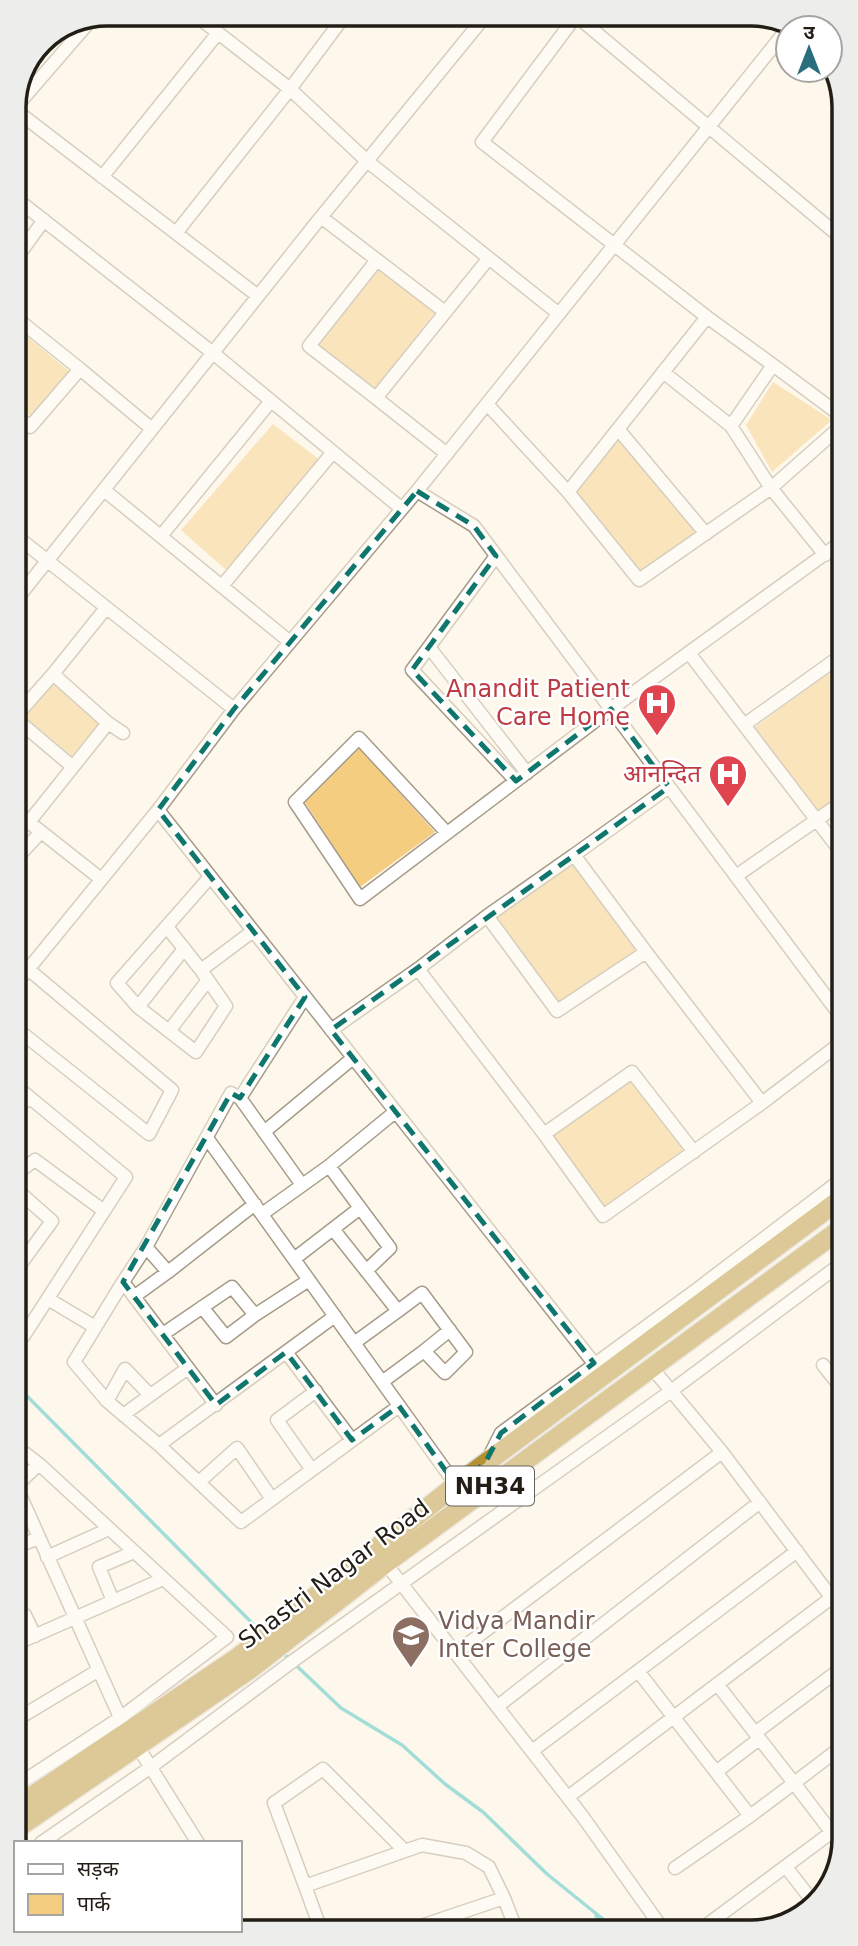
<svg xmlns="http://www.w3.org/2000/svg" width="858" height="1946" font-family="'DejaVu Sans','Noto Sans Devanagari',sans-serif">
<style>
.green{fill:#f5cd81}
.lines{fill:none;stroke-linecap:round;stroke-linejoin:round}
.stream{stroke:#37bdc4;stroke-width:3.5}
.minor-casing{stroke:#a69b88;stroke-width:15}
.highway-casing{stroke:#d7d6d5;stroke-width:22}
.minor{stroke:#fff;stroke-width:12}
.highway{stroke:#b49131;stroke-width:19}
.marked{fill:none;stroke:#0f766e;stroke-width:5;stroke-dasharray:14 9;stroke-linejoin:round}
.labels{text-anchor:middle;stroke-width:5;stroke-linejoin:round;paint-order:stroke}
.shield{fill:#fff;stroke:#64625c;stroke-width:2}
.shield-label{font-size:23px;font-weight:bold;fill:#221e16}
.health-label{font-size:24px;fill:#be3a42;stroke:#fff;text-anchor:end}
.street-label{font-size:24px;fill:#221e16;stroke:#fff}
.education-label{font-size:24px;fill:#785e54;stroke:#fff;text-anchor:start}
.rim{fill:none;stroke:#221e16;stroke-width:3.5}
</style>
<rect width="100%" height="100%" fill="#fef7eb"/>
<path class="green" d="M 378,269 L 435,312 L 374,390 L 316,346 Z
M 15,327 L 69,371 L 31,416 L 15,403 Z
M 773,382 L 832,420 L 772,472 L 746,425 Z
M 273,424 L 321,461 L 226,570 L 181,530 Z
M 618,438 L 698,533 L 639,573 L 574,491 Z
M 834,669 L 841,678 L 841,796 L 818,815 L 754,728 Z
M 53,683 L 100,723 L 72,756 L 25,717 Z
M 359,748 L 435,832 L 360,887 L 304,801 Z
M 573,864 L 638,950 L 558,1004 L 496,918 Z
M 632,1080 L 686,1152 L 603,1210 L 551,1135 Z"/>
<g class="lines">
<path class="stream" d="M 18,1387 L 260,1631
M 283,1653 L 341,1708 L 402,1745 L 445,1784 L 483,1812 L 547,1874 L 614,1928
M 596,1916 L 605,1928"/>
<defs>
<path id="minor" d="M 346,14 L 290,89 L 367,161 L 559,314
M 574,14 L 839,236
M 576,16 L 482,142 L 707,317
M 14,109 L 258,296
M 14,109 L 90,21
M 102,177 L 218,33
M 14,197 L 213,353 L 402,509
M 321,217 L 445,312
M 176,233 L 290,89 L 194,14
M 15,260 L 44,220
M 15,317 L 80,369
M 663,372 L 731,426
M 376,398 L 309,346 L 377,260
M 487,404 L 568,492
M 15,414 L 30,427 L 80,369 L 152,429
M 840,415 L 773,365 L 731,426 L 771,488 L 840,427
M 618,429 L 707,317 L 773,365
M 447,454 L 376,398 L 489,258
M 104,490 L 290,642
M 417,491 L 474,526 L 842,1018
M 706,534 L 618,429 L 568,492 L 639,580 L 771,488 L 825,555
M 15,535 L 234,709
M 161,536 L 271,401
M 496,556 L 412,670 L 516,781
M 222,586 L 333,452
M 16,600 L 317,222 L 487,14
M 429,647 L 527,773
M 689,653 L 841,852
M 53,674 L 106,608
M 16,716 L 53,674 L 108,723
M 16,719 L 73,767
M 744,725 L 835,660 L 841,667
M 158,810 L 604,1376
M 16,812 L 101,879
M 29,822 L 108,723 L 123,733
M 447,833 L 359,738 L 295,802 L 360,899 L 611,709 L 840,543
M 574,855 L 669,787
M 16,859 L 41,832
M 736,876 L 841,803
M 210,877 L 117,983 L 138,1007 L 196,1052 L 226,1006 L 201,970 L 253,931
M 487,916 L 418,969 L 544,1134
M 167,927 L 201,970
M 646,952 L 557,1011 L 487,916 L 574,855 L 646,952 L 762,1103 L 842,1042
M 17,983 L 158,810 L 234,709 L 417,491 L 788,28
M 138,1007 L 184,949
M 17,1029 L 149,1134 L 172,1090 L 28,969
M 331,1030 L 418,969
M 169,1031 L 208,980
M 17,1087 L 126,1177 L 23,1337 L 18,1333
M 240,1098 L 305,997
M 17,1109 L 29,1097
M 264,1132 L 353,1058
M 207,1138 L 456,1485
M 694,1152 L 632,1072 L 544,1134 L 603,1216 L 762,1103
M 329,1166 L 395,1112
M 17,1173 L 35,1160 L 104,1211
M 17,1190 L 52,1221 L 17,1269
M 262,1214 L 329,1166 L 390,1248 L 366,1271
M 333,1229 L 398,1311 L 422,1293 L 466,1352 L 445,1373 L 424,1351 L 382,1382
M 146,1247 L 168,1272 L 255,1204
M 294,1259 L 360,1208
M 123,1282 L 74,1362 L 107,1401 L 159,1445 L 335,1316
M 135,1296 L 168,1272
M 48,1299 L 95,1327
M 255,1315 L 309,1280
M 163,1334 L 232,1287 L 255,1315 L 226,1337 L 202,1307
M 354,1343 L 398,1311
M 424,1351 L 450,1330
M 286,1352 L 352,1440
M 823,1365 L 843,1390
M 652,1368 L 722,1452 L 843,1613
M 107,1401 L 125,1369 L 150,1395
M 216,1405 L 123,1282 L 146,1247 L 231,1093 L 240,1098 L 302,1185
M 123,1415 L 188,1368
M 159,1445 L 241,1522 L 399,1406
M 18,1448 L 39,1464
M 489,1457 L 501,1433 L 696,1290 L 842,1179
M 312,1470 L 277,1420 L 316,1391
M 199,1482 L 237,1448 L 272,1499
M 18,1484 L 39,1464 L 227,1637 L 120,1718 L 19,1784
M 18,1498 L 21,1497 L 123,1724
M 18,1546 L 39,1538
M 47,1557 L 109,1529
M 383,1560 L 583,1817 L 662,1928
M 113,1601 L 99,1567 L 134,1552
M 18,1617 L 25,1615 L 35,1636
M 18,1643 L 163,1579
M 457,1652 L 722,1452
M 638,1671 L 750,1816 L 794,1783 L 717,1684
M 498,1706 L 760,1502
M 19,1718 L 99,1670
M 755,1733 L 843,1667
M 138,1747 L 198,1843
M 532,1751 L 797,1551
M 716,1772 L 759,1739
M 568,1797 L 843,1589
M 41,1843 L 151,1767 L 297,1658 L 671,1391 L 842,1263
M 842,1846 L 794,1783 L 844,1745
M 786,1867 L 814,1903
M 675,1868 L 750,1816
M 305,1886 L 274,1803 L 323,1769 L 405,1851
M 704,1927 L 844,1823
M 133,1930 L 133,1932
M 237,1930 L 237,1931
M 321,1930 L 305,1886 L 422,1845 L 466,1853 L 489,1867 L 504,1898
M 409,1930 L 504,1898 L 516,1929"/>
<path id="highway" d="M 19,1805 L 237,1658 L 456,1485 L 842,1198
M 19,1827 L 249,1670 L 386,1563 L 842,1228"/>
</defs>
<use href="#minor" class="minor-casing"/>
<use href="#highway" class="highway-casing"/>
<use href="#minor" class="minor"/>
<use href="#highway" class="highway"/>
</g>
<path d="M0 0H858V1946H0ZM 417,491 L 474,526 L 496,556 L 412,670 L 516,781 L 611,709 L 669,787 L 331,1030 L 594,1363 L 501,1433 L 485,1463 L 456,1485 L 399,1406 L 352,1440 L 286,1352 L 216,1405 L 123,1282 L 231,1093 L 240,1098 L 305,997 L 158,810 L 234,709 Z" fill="#fef7eb" fill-opacity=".55" fill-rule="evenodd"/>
<path class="marked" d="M 417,491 L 474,526 L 496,556 L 412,670 L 516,781 L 611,709 L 669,787 L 331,1030 L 594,1363 L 501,1433 L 485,1463 L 456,1485 L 399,1406 L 352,1440 L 286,1352 L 216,1405 L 123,1282 L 231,1093 L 240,1098 L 305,997 L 158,810 L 234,709 Z"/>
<defs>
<symbol id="hospital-pin" viewBox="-11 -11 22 30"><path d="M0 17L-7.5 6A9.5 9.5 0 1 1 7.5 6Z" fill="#e0444e" stroke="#fff"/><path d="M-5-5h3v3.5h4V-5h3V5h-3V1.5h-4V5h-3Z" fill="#fff"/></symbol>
<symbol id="school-pin" viewBox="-11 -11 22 30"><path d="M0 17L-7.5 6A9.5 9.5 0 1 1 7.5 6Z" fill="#8d6e63" stroke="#fff"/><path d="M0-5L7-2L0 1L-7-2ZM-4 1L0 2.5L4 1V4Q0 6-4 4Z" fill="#fff"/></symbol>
</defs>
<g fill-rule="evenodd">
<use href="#hospital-pin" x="635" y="681" width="44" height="60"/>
<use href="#hospital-pin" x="706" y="752" width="44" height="60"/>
<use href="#school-pin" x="389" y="1613" width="44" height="60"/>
</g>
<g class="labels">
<rect class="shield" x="446" y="1466.5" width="88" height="39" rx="5"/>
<g class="shield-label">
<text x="490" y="1494">NH34</text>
</g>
<g class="health-label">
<text x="630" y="697">Anandit Patient<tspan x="630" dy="28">Care Home</tspan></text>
<text x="701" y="782">आनन्दित</text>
</g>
<g class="street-label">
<text transform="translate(334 1574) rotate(-37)" y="8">Shastri Nagar Road</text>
</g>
<g class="education-label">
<text x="438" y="1629">Vidya Mandir<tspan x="438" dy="28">Inter College</tspan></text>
</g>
</g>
<path d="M0 0H858V1946H0ZM107 26H751A81 81 0 0 1 832 107V1839A81 81 0 0 1 751 1920H107A81 81 0 0 1 26 1839V107A81 81 0 0 1 107 26Z" fill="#ededec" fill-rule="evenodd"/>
<path class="rim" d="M107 26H751A81 81 0 0 1 832 107V1839A81 81 0 0 1 751 1920H107A81 81 0 0 1 26 1839V107A81 81 0 0 1 107 26Z"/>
<rect x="14" y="1841" width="228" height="91" fill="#ffffff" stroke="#a7a5a2" stroke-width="2"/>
<rect x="28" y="1864" width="35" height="10" fill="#ffffff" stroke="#a7a5a2" stroke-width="2"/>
<text x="77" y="1876" font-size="21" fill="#221e16">सड़क</text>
<rect x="28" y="1894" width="35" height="21" fill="#f5cd81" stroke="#a7a5a2" stroke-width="2"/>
<text x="77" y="1911" font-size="21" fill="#221e16">पार्क</text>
<g transform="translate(809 49)"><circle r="33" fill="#ffffff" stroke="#a7a5a2" stroke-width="2"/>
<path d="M0-5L12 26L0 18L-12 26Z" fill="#286e7d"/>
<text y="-10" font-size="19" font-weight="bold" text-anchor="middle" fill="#221e16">उ</text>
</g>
</svg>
